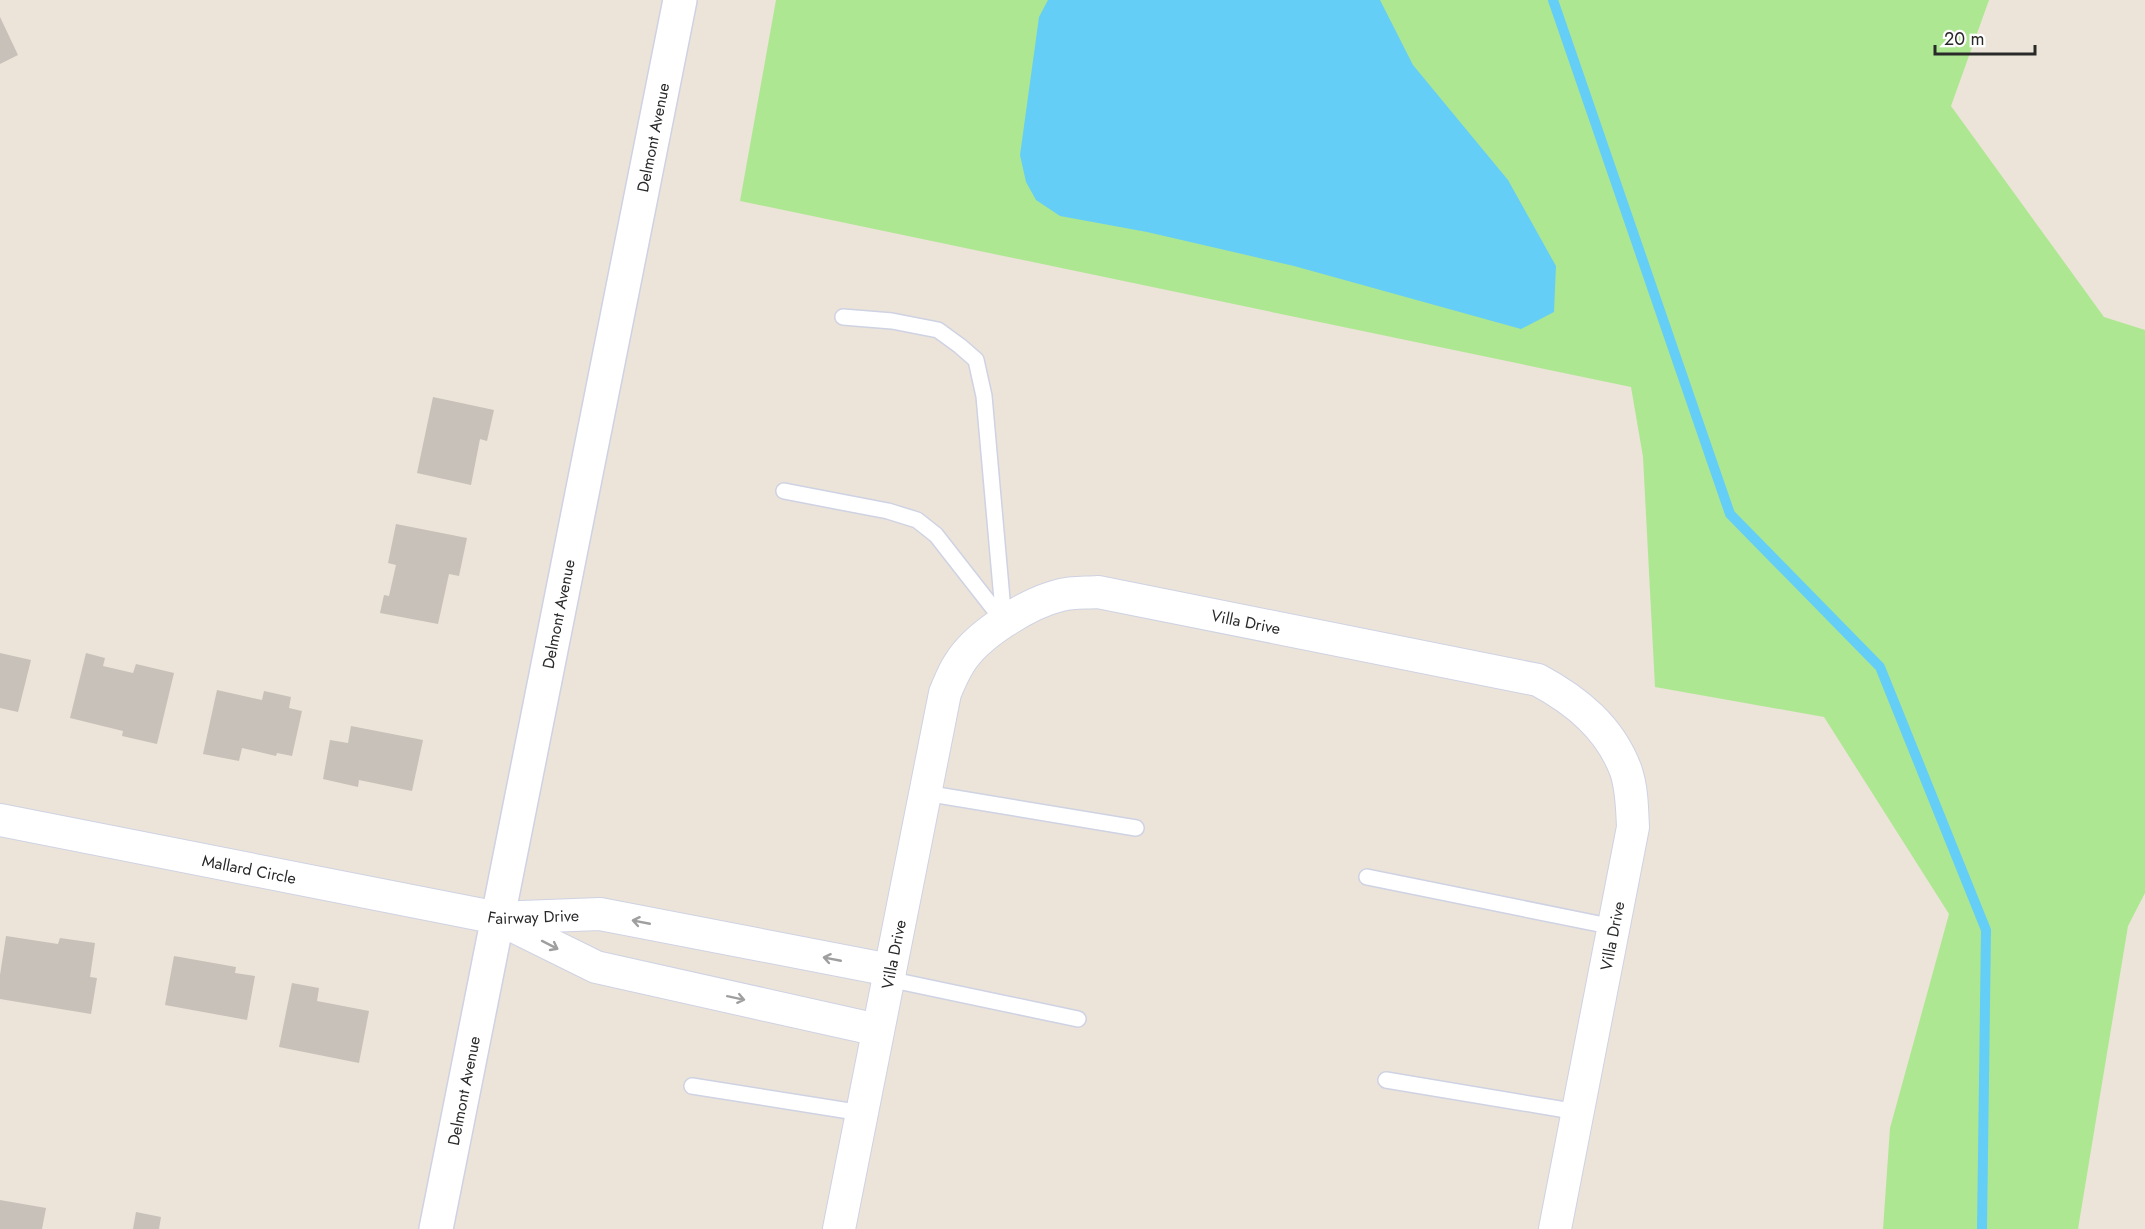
<svg xmlns="http://www.w3.org/2000/svg" width="2145" height="1229" font-family="Jost,sans-serif">
<style>
.green{fill:#aee792}
.water{fill:#64cef6}
.lines{fill:none;stroke-linecap:round;stroke-linejoin:round}
.stream{stroke:#64cef6;stroke-width:10}
.building{fill:#c7c1b9}
.lane-casing{stroke:#ced2e3;stroke-width:18}
.street-casing{stroke:#ced2e3;stroke-width:34}
.secondary-casing{stroke:#ced2e3;stroke-width:36}
.lane{stroke:#fff;stroke-width:15}
.street{stroke:#fff;stroke-width:32}
.secondary{stroke:#fff;stroke-width:33}
.oneway{stroke:#9f9f9f}
.labels{text-anchor:middle;stroke-width:6;stroke-linejoin:round;paint-order:stroke}
.street-label{font-size:16px;fill:#292929;stroke:#fff}
</style>
<rect width="100%" height="100%" fill="#ece4d9"/>
<path class="green" d="M 776,0 L 1989,0 L 1951,106 L 2104,317 L 2145,330 L 2145,893 L 2128,926 L 2078,1229 L 1883,1229 L 1890,1128 L 1949,914 L 1824,717 L 1655,687 L 1643,457 L 1631,387 L 740,201 Z"/>
<path class="water" d="M 1048,0 L 1380,0 L 1413,65 L 1508,180 L 1556,266 L 1554,312 L 1521,329 L 1294,266 L 1147,232 L 1060,216 L 1036,200 L 1026,182 L 1020,155 L 1039,17 Z"/>
<g class="lines">
<path class="stream" d="M 1553,0 L 1730,514 L 1880,667 L 1986,930 L 1982,1229"/>
</g>
<path class="building" d="M 0,17 L 18,55 L 0,64 Z
M 433,397 L 494,410 L 487,441 L 480,439 L 471,485 L 417,473 Z
M 396,524 L 467,538 L 459,576 L 449,574 L 438,624 L 380,613 L 384,595 L 389,596 L 396,565 L 388,563 Z
M 0,653 L 31,660 L 18,712 L 0,708 Z
M 86,653 L 105,658 L 103,666 L 133,673 L 136,664 L 174,673 L 157,744 L 122,736 L 123,731 L 70,718 Z
M 217,690 L 262,700 L 264,691 L 291,697 L 289,708 L 302,711 L 292,756 L 277,753 L 276,756 L 242,748 L 239,761 L 203,754 Z
M 351,726 L 423,740 L 412,791 L 359,780 L 358,787 L 323,779 L 330,740 L 348,743 Z
M 6,936 L 58,944 L 60,938 L 95,943 L 90,977 L 97,978 L 91,1014 L 0,999 L 0,975 Z
M 174,956 L 236,967 L 235,973 L 255,976 L 247,1020 L 165,1005 Z
M 292,983 L 319,988 L 317,1001 L 369,1011 L 359,1063 L 279,1047 Z
M 0,1200 L 46,1208 L 42,1229 L 0,1229 Z
M 136,1212 L 161,1217 L 159,1229 L 133,1229 Z"/>
<g class="lines">
<defs>
<path id="lane" d="M 843,317 L 892,321 L 938,330 L 960,346 L 976,360 L 984,396 L 1004,622
M 784,491 L 888,511 L 917,520 L 936,535 L 1004,622
M 925,793 L 1136,828
M 1367,877 L 1614,927
M 888,979 L 1078,1019
M 1386,1080 L 1578,1112
M 692,1086 L 862,1113"/>
<g id="street">
<path id="s1" d="M 0,820 L 498,918 L 600,914 L 890,970"/>
<path d="M 501,920 L 596,967 L 878,1030"/>
<path id="s2" d="M 839,1229 L 945,693 C 949,684 953,673 959,664 C 976,635 1028,603 1061,595 C 1072,592 1086,593 1098,592 L 1538,680 C 1577,701 1610,728 1626,771 C 1632,789 1632,808 1633,827 L 1555,1229"/>
</g>
<g id="secondary">
<path id="s3" d="M 436,1229 L 680,0"/>
</g>
</defs>
<use href="#lane" class="lane-casing"/>
<use href="#street" class="street-casing"/>
<use href="#secondary" class="secondary-casing"/>
<use href="#lane" class="lane"/>
<use href="#street" class="street"/>
<use href="#secondary" class="secondary"/>
</g>
<defs><path id="oneway-shaft" d="M-6 0H5M1.5-3L5.5 0L1.5 3" fill="none" stroke-width="1.6" stroke-linecap="round" stroke-linejoin="round" transform="scale(1.5)"/></defs>
<g class="oneway">
<use href="#oneway-shaft" transform="translate(641 922) rotate(-169)"/>
<use href="#oneway-shaft" transform="translate(550 945) rotate(27)"/>
<use href="#oneway-shaft" transform="translate(832 959) rotate(-169)"/>
<use href="#oneway-shaft" transform="translate(736 998) rotate(12)"/>
</g>
<g class="labels">
<g class="street-label">
<text dy="6" stroke="none"><textPath href="#s3" startOffset="1113">Delmont Avenue</textPath></text>
<text dy="6" stroke="none"><textPath href="#s3" startOffset="627">Delmont Avenue</textPath></text>
<text dy="6" stroke="none"><textPath href="#s2" startOffset="892">Villa Drive</textPath></text>
<text dy="6" stroke="none"><textPath href="#s1" startOffset="254">Mallard Circle</textPath></text>
<text dy="6" stroke="none"><textPath href="#s1" startOffset="543">Fairway Drive</textPath></text>
<text transform="translate(1612 936) rotate(-79)" y="6">Villa Drive</text>
<text dy="6" stroke="none"><textPath href="#s2" startOffset="280">Villa Drive</textPath></text>
<text dy="6" stroke="none"><textPath href="#s3" startOffset="141">Delmont Avenue</textPath></text>
</g>
</g>
<path d="M1935 45v9h100v-9" fill="none" stroke="#292929" stroke-width="3"/>
<text x="1944" y="45" font-size="18" fill="#292929" stroke="#ffffff" stroke-width="4.5" paint-order="stroke">20 m</text>
</svg>
